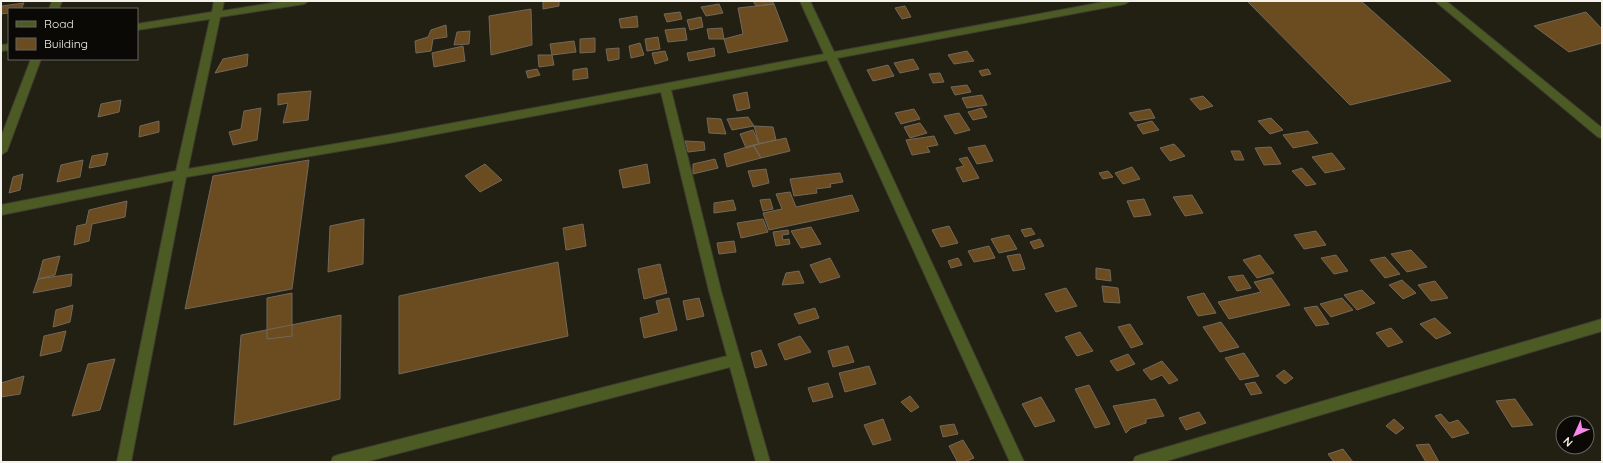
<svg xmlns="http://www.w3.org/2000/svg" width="1603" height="463" font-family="Quicksand,sans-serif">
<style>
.building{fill:#6b4b20;stroke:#72685c}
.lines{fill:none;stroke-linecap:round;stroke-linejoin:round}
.street-casing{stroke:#3f3d31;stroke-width:2}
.street{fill:#4c5b24;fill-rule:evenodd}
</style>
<rect width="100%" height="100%" fill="#222013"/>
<path class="building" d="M 543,1 L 559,1 L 559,6 L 543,9 Z
M 753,1 L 772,1 L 774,4 L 756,6 Z
M 1247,1 L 1361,1 L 1451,81 L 1350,105 Z
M 24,3 L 21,9 L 9,9 L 9,13 L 1,14 L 2,6 Z
M 719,4 L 723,13 L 706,16 L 701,7 Z
M 774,4 L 788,41 L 728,53 L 724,39 L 743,34 L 738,8 Z
M 905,6 L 911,17 L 902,19 L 895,8 Z
M 531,9 L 532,45 L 491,55 L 489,16 Z
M 680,12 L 682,19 L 667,22 L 664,14 Z
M 1586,12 L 1602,29 L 1602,43 L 1569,52 L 1534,26 Z
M 637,16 L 638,27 L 621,28 L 619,19 Z
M 701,17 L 703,27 L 690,30 L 687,20 Z
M 446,25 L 447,37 L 433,39 L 431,51 L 416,53 L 415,41 L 428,37 L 431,30 Z
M 685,28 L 687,40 L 668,42 L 665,30 Z
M 722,28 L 724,39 L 709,39 L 707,29 Z
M 470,31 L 469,44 L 454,45 L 457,32 Z
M 658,37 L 660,49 L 647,51 L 645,39 Z
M 595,38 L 595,52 L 580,53 L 580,39 Z
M 574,41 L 576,52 L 552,55 L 550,44 Z
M 640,43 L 644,55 L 631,58 L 629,46 Z
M 463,46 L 465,61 L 434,67 L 432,53 Z
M 619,48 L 619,59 L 608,61 L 606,49 Z
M 714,48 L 715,56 L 689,61 L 687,53 Z
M 665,51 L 668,60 L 655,64 L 652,53 Z
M 967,51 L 974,61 L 954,64 L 948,55 Z
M 248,54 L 247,66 L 215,73 L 223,59 Z
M 538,55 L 552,55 L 554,65 L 539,67 Z
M 913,59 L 919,69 L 900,73 L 894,63 Z
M 888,65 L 894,76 L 873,81 L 867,70 Z
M 587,68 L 588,78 L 573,80 L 573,70 Z
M 537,69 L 540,75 L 528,78 L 526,71 Z
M 988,69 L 991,74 L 982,76 L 979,71 Z
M 940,73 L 944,82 L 933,83 L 929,74 Z
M 967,85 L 971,92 L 955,95 L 951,87 Z
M 311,91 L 308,120 L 283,123 L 288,103 L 278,105 L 278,94 Z
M 747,92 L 750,108 L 737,111 L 733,95 Z
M 982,95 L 987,105 L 967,108 L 962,98 Z
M 1203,96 L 1213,106 L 1200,110 L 1190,99 Z
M 121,100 L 119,112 L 98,117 L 101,104 Z
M 261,108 L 257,140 L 233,145 L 229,132 L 241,129 L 244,111 Z
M 982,108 L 987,117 L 973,120 L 968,112 Z
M 914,109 L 920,119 L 901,124 L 895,113 Z
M 1150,109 L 1155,118 L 1135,121 L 1129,113 Z
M 959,113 L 970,130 L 955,134 L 944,116 Z
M 748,117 L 754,126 L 732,130 L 727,119 Z
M 707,118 L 721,119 L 726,134 L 709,133 Z
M 1271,118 L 1283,130 L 1270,134 L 1258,121 Z
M 159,121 L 159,132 L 139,137 L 140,126 Z
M 1152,121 L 1159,130 L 1143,134 L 1137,125 Z
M 920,123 L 927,133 L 910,138 L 904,127 Z
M 754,126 L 773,127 L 776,140 L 759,144 Z
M 753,130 L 759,144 L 746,148 L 740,134 Z
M 1308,131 L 1318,143 L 1293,148 L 1283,135 Z
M 934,136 L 938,145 L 927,147 L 930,152 L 912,155 L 906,140 Z
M 786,138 L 790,151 L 761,158 L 753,145 Z
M 685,141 L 704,142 L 705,150 L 688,152 Z
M 1174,144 L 1185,156 L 1170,161 L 1160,148 Z
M 753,145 L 761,158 L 727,167 L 724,154 Z
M 985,145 L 993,161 L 977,164 L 968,148 Z
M 1271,147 L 1281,164 L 1264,165 L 1255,148 Z
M 1231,151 L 1240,151 L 1244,160 L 1235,160 Z
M 108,153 L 105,165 L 89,168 L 92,156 Z
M 1332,153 L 1345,169 L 1325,173 L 1312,157 Z
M 967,157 L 979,178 L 963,182 L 956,168 L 964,166 L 959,159 Z
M 715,159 L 718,168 L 693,174 L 693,164 Z
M 83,160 L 80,177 L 57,182 L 61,165 Z
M 309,160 L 292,289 L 185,309 L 213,176 Z
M 485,164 L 502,180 L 480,192 L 465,176 Z
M 647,164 L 650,183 L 623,188 L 619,170 Z
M 1132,167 L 1140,179 L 1123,184 L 1115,173 Z
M 1302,168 L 1316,184 L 1306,186 L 1292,171 Z
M 766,169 L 769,183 L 753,187 L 748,171 Z
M 1108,171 L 1113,177 L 1103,179 L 1099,173 Z
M 840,173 L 843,182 L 830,184 L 831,187 L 816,189 L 817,193 L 794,196 L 790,179 Z
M 23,174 L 20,190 L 9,193 L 13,177 Z
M 790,192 L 796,207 L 852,195 L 859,211 L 769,230 L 763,213 L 782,209 L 776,194 Z
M 1192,195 L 1203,213 L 1185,216 L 1173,197 Z
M 770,199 L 773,209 L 763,211 L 760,200 Z
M 1144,199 L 1151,215 L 1134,217 L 1127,201 Z
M 733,200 L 736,210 L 714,213 L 714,203 Z
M 127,201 L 125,217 L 92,224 L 89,241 L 74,245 L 77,226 L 86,224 L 89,210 Z
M 364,219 L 363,264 L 328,272 L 330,226 Z
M 763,219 L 768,232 L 741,238 L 737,223 Z
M 583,224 L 586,246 L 566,250 L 563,228 Z
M 949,226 L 958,243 L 941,247 L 932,230 Z
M 811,227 L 821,244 L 801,248 L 791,231 Z
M 1031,228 L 1035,234 L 1025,237 L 1021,230 Z
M 788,230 L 789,234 L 782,235 L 783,240 L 789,239 L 790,244 L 776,246 L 773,232 Z
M 1316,231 L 1326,245 L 1304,249 L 1294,235 Z
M 1009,235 L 1017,249 L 999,253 L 991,239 Z
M 1040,239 L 1044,246 L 1034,249 L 1030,242 Z
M 734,241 L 736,252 L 719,254 L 717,243 Z
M 989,246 L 995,258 L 974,262 L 968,251 Z
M 1411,250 L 1427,267 L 1407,272 L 1391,254 Z
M 1020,254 L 1025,269 L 1013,271 L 1007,256 Z
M 1260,255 L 1274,273 L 1257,278 L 1243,260 Z
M 1336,255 L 1348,271 L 1334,274 L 1321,258 Z
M 60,256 L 55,275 L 38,279 L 43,260 Z
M 1385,257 L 1400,274 L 1385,278 L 1370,260 Z
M 830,258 L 840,277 L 820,283 L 810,265 Z
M 958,258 L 962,265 L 951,268 L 948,261 Z
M 558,262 L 568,336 L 399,374 L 399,296 Z
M 660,264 L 667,293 L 644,299 L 638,269 Z
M 1096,268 L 1110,270 L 1111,281 L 1096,279 Z
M 799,271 L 804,283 L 782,285 L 786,273 Z
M 72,274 L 71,286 L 33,293 L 38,279 Z
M 1243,275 L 1251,288 L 1237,291 L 1228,277 Z
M 1271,278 L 1290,305 L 1229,319 L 1218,302 L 1261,292 L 1254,282 Z
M 1402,280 L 1416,293 L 1403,299 L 1389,285 Z
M 1435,281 L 1448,298 L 1431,301 L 1418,285 Z
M 1102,286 L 1118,288 L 1120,303 L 1104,302 Z
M 1066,288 L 1077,306 L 1056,312 L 1045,294 Z
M 1362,290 L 1375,303 L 1357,310 L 1344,295 Z
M 292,293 L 292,336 L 267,339 L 267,298 Z
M 1204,293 L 1216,313 L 1198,316 L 1187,297 Z
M 669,298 L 677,330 L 644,338 L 640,318 L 659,313 L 656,301 Z
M 699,298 L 704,316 L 687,320 L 683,301 Z
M 1342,298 L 1353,310 L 1331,317 L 1320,304 Z
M 73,305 L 70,322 L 53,327 L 56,310 Z
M 1317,306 L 1329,324 L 1316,326 L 1304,308 Z
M 815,308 L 819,318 L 799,324 L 794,314 Z
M 341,315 L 340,399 L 234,425 L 241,335 Z
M 1435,318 L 1451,333 L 1436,339 L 1420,324 Z
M 1221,322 L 1239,347 L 1220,352 L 1203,327 Z
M 1130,324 L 1143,344 L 1131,348 L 1118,327 Z
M 1391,328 L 1403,342 L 1388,347 L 1376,333 Z
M 66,331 L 61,351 L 40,356 L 44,336 Z
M 1080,332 L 1093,351 L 1077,356 L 1065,337 Z
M 800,336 L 811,352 L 785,360 L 778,344 Z
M 848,346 L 854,362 L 833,367 L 828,351 Z
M 761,350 L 767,365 L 755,368 L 751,353 Z
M 1244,353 L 1259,376 L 1240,380 L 1225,358 Z
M 1128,354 L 1135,364 L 1117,371 L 1110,361 Z
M 115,359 L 100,410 L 72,416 L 88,364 Z
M 1162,361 L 1178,380 L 1169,384 L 1162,375 L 1151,380 L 1143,370 Z
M 869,366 L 876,384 L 845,392 L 839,373 Z
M 1284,370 L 1293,378 L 1285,384 L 1276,376 Z
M 24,376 L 20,394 L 1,397 L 1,383 Z
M 1255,382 L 1262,393 L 1251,395 L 1245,384 Z
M 828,383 L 833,397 L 813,402 L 808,388 Z
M 1089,385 L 1110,424 L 1095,428 L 1075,389 Z
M 910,396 L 919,407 L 911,412 L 901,402 Z
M 1041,397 L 1055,421 L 1035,427 L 1022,404 Z
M 1155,399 L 1164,416 L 1146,419 L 1146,423 L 1131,428 L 1126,433 L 1113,406 Z
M 1515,399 L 1533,425 L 1512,427 L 1496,401 Z
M 1199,412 L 1206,423 L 1186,430 L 1179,418 Z
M 1441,414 L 1449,423 L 1458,420 L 1469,433 L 1452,438 L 1435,416 Z
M 883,419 L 891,440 L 873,445 L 864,425 Z
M 1394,419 L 1404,428 L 1396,434 L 1386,426 Z
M 954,424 L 958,434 L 943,437 L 940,426 Z
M 963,440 L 974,458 L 964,462 L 954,462 L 957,461 L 949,446 Z
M 1429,444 L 1439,462 L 1426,462 L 1416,445 Z
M 1343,449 L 1353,462 L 1334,462 L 1328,454 Z"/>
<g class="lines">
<defs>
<path id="street" d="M 52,1 L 62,1 L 59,9 L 49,9 Z
M 214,1 L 224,1 L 222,11 L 285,1 L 309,1 L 304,4 L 220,17 L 188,169 L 394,134 L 824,54 L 800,1 L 810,1 L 834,52 L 1109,1 L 1130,1 L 1125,4 L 837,58 L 1024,462 L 1010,462 L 827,60 L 671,90 L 721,291 L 770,462 L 756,462 L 730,367 L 365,462 L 331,462 L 333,457 L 338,455 L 727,356 L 709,291 L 661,92 L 394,142 L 186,177 L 131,462 L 117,462 L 174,180 L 1,215 L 1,205 L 176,171 L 210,19 L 137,30 L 137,24 L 212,12 Z
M 1435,1 L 1446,1 L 1602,128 L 1602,138 L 1598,137 Z
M 9,44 L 9,50 L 1,51 L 1,45 Z
M 31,59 L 41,59 L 7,151 L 1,155 L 1,137 Z
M 1602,319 L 1602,331 L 1163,462 L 1133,462 L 1135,457 L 1140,455 Z"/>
</defs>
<use href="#street" class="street-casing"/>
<use href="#street" class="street"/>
</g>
<rect width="1603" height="463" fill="none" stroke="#f3f1e9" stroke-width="4"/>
<rect x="8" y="8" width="130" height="52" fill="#0b0905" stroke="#686660"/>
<rect x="16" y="21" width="20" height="6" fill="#4c5b24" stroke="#686660"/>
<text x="44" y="28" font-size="12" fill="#f3f1e9">Road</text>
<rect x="16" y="38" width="20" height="12" fill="#6b4b20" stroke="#686660"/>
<text x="44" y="48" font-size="12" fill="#f3f1e9">Building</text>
<g transform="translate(1575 435) rotate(225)"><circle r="19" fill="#0b0905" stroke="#686660"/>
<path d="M0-3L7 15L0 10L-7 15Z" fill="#f788eb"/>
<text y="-6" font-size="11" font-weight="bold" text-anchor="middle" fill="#f3f1e9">N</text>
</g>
</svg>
